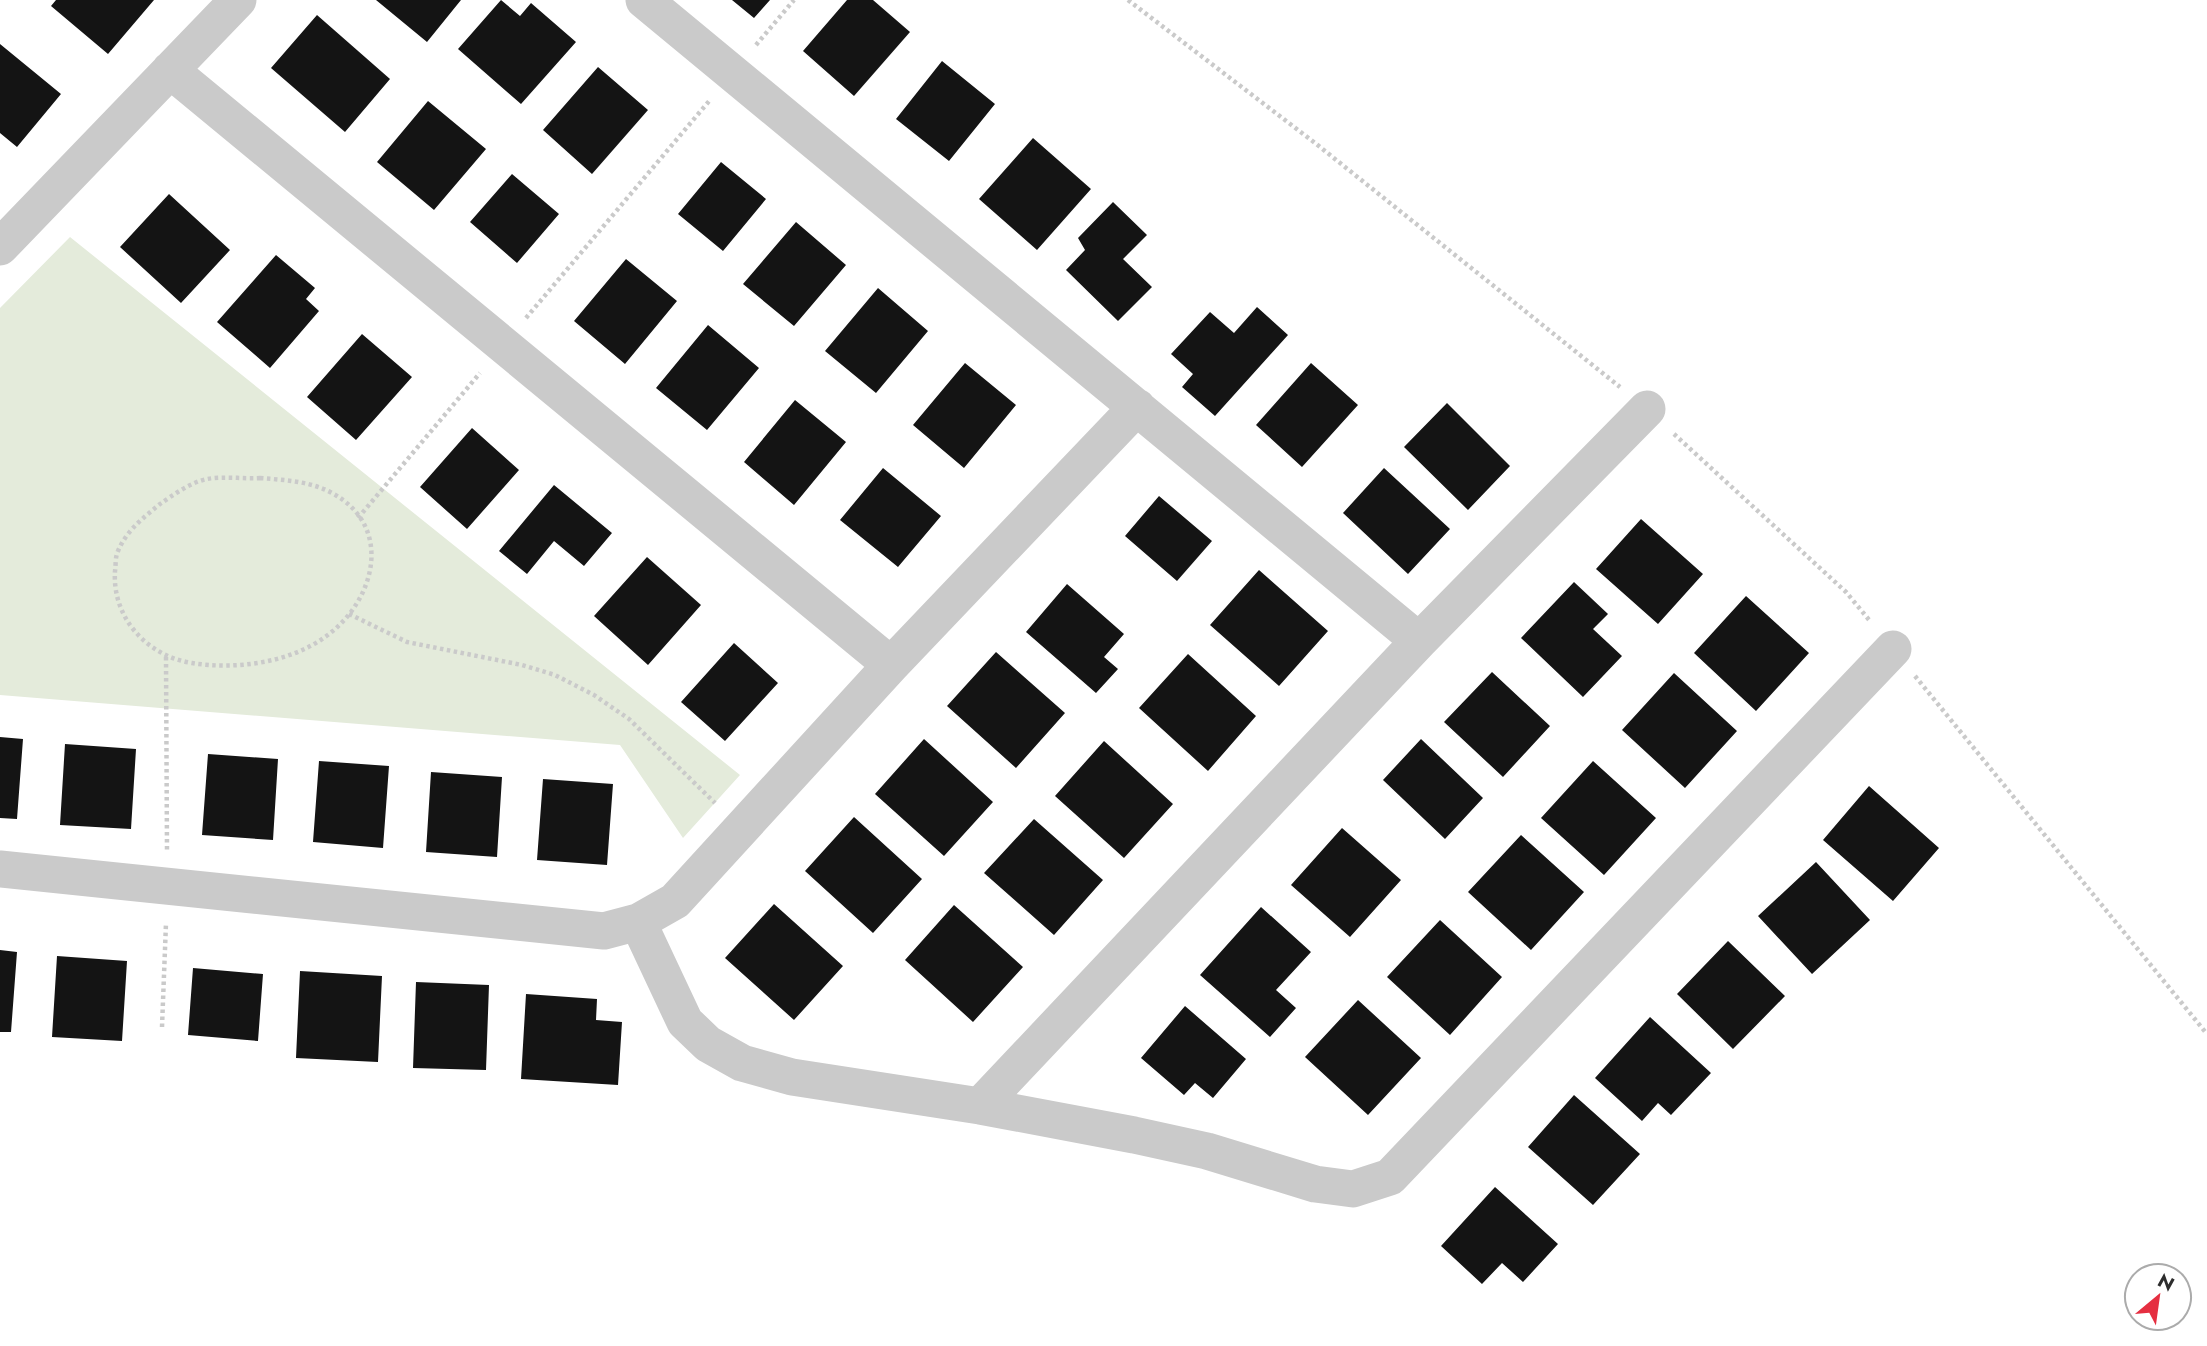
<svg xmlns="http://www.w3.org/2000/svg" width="2207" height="1346" font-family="Jost,sans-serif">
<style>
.green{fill:#e4ebdb}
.building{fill:#141414}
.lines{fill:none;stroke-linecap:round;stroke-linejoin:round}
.path{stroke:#cacaca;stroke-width:4.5;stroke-dasharray:3.5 3.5;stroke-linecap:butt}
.street{stroke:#cacaca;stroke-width:37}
</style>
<rect width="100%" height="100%" fill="#fff"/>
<path class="green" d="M 70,237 L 740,775 L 683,838 L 620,745 L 0,695 L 0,308 Z"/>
<path class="building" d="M 56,0 L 154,0 L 108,54 L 51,6 Z
M 376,0 L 461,0 L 427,42 Z
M 501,0 L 520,16 L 531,3 L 576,42 L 521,104 L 458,49 Z
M 732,0 L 770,0 L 754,18 Z
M 847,0 L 873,0 L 910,32 L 854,96 L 803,51 Z
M 317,15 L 390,79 L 345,132 L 271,68 Z
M 0,44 L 61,94 L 17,147 L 0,133 Z
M 942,61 L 995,104 L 949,161 L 896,119 Z
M 598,67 L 648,110 L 592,174 L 543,130 Z
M 428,101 L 486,149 L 434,210 L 377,162 Z
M 1033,138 L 1091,189 L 1037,250 L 979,199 Z
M 721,162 L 766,199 L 723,251 L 678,214 Z
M 512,174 L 559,214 L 517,263 L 470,222 Z
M 169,194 L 230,250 L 181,303 L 120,247 Z
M 1113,202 L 1147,235 L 1123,259 L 1152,287 L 1118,321 L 1066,270 L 1085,250 L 1078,238 Z
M 796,222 L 846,265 L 794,326 L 743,284 Z
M 276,255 L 315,288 L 306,299 L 319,311 L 270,368 L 217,322 Z
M 626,259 L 677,301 L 625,364 L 574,321 Z
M 878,288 L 928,331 L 876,393 L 825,351 Z
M 1257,307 L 1288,335 L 1215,416 L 1182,387 L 1193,374 L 1171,354 L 1210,312 L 1234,333 Z
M 708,325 L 759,368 L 707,430 L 656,388 Z
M 362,334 L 412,377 L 356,440 L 307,397 Z
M 965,363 L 1016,405 L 964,468 L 913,425 Z
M 1311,363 L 1358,405 L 1302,467 L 1256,425 Z
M 795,400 L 846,442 L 794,505 L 744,462 Z
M 1447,403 L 1510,466 L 1468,510 L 1404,447 Z
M 472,428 L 519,470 L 467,529 L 420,487 Z
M 883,468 L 941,516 L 898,567 L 840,520 Z
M 1384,468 L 1450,529 L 1408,574 L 1343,513 Z
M 554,485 L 612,533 L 584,566 L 554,541 L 527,574 L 499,551 Z
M 1159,496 L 1212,541 L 1177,581 L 1125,536 Z
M 1641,519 L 1703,574 L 1658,624 L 1596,569 Z
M 647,557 L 701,605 L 648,665 L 594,616 Z
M 1259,570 L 1328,631 L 1279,686 L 1210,625 Z
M 1574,582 L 1608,614 L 1593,629 L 1622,656 L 1583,697 L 1521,638 Z
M 1067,584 L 1124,634 L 1104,657 L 1118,669 L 1096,693 L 1026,632 Z
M 1746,596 L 1809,653 L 1756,711 L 1694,653 Z
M 734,643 L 778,683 L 725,741 L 681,702 Z
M 996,652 L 1065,713 L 1016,768 L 947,706 Z
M 1188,654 L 1256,716 L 1208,771 L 1139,708 Z
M 1492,672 L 1550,726 L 1503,777 L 1444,722 Z
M 1674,673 L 1737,731 L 1685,788 L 1622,730 Z
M 0,737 L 23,739 L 17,819 L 0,818 Z
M 924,739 L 993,802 L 944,856 L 875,794 Z
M 1421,739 L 1483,798 L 1445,839 L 1383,780 Z
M 1104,741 L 1173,804 L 1124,858 L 1055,796 Z
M 65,744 L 136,749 L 131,829 L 60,825 Z
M 208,754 L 278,759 L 273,840 L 202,835 Z
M 319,761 L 389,766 L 383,848 L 313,842 Z
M 1593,761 L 1656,818 L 1604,875 L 1541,818 Z
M 431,772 L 502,777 L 497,857 L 426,852 Z
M 543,779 L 613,784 L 607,865 L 537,860 Z
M 1869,786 L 1939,848 L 1893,901 L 1823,840 Z
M 854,817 L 922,879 L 873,933 L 805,871 Z
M 1034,819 L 1103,880 L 1054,935 L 984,873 Z
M 1342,828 L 1401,880 L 1350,937 L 1291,885 Z
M 1521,835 L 1584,892 L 1531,950 L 1468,892 Z
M 1816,862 L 1870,920 L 1812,974 L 1758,916 Z
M 774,904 L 843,966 L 794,1020 L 725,958 Z
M 954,905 L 1023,967 L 973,1022 L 905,960 Z
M 1261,907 L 1311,952 L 1276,990 L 1296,1008 L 1270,1037 L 1200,975 Z
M 1440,920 L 1502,977 L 1450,1035 L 1387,977 Z
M 1728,941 L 1785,996 L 1733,1049 L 1677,994 Z
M 0,950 L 17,952 L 11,1032 L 0,1032 Z
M 57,956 L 127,961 L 122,1041 L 52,1037 Z
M 193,968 L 263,974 L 258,1041 L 188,1035 Z
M 300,971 L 382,976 L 378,1062 L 296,1058 Z
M 416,982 L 489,985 L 486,1070 L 413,1068 Z
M 526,994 L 597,999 L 596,1020 L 622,1022 L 618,1085 L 521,1079 Z
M 1358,1000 L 1421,1058 L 1368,1115 L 1305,1057 Z
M 1185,1006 L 1246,1059 L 1213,1098 L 1195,1083 L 1184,1095 L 1141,1058 Z
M 1650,1017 L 1711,1073 L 1671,1115 L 1658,1103 L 1642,1121 L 1595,1078 Z
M 1574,1095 L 1640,1154 L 1593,1205 L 1528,1147 Z
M 1495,1187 L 1558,1244 L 1523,1282 L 1502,1263 L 1482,1284 L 1441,1246 Z"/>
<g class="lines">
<path class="path" d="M 1128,0 L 1315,143 L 1620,387
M 756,45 L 794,0
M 526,318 L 710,100
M 1674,434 L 1846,592 L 1870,621
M 260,478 C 284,480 310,481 332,493 C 395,527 375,602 325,637 C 289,663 235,670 192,663 C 147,656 112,618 115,571 C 116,565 115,557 118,551 C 127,530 143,518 160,504 C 173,495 191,482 207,479 C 223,476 243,479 260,478 Z
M 358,518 L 480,373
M 349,614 L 407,642 L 522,665 L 555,675 L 594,695 L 629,719 L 715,803
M 166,657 L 167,851
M 1915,676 L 2207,1034
M 162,1027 L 166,923"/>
<path class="street" d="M 644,0 L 1419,641
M 170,70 L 891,665
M 0,247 L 238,0
M 0,869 L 604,931 L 638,922 L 685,1022 L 708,1044 L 742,1063 L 792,1077 L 980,1106 L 1134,1135 L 1207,1151 L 1315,1184 L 1353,1189 L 1390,1177 L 1893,649
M 638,922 L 675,901 L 891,665 L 1137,407
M 980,1106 L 1419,641 L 1647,409"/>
</g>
<g transform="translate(2158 1297) rotate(29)"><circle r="33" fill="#ffffff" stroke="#ababab" stroke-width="2"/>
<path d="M0-5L12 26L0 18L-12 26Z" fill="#e52f41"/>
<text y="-10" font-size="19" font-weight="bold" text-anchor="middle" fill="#2d2d2d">N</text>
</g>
</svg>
